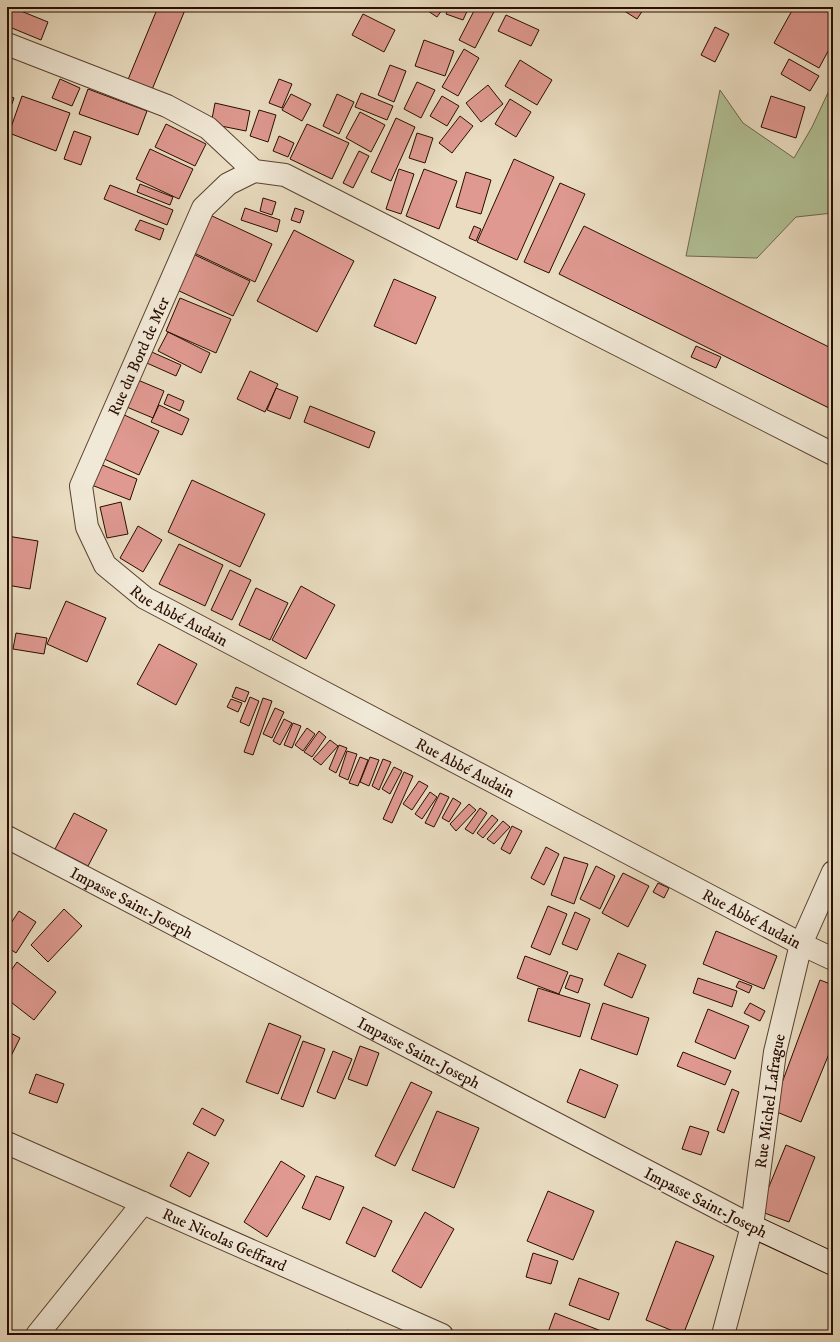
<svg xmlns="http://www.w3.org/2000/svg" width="840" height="1342" font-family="'IM FELL DW Pica',serif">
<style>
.green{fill:#b2c297;stroke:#6e684c}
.building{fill:#df9990;stroke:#290d00}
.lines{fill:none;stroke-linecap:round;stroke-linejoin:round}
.street-casing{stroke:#594130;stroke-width:24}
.secondary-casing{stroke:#290d00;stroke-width:24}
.street{stroke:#f1e9d7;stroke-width:22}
.secondary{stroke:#f1e9d7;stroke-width:22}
.labels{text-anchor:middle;stroke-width:3;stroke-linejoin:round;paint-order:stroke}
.street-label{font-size:16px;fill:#290d00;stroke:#f1e9d7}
</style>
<rect width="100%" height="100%" fill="#eaddc1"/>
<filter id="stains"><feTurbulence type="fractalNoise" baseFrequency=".005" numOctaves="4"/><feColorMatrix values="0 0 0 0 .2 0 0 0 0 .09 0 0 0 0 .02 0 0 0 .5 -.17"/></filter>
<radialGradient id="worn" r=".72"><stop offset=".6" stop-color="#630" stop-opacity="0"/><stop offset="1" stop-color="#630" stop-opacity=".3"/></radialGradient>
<path class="green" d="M 833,82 L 833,213 L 796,217 L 757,258 L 686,256 L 720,90 L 743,123 L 794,158 L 812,127 Z"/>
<path class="building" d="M 7,7 L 11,7 L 48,22 L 41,40 L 7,26 Z
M 137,7 L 151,7 L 149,12 Z
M 158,7 L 178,7 L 185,10 L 151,92 L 127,82 Z
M 422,7 L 444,7 L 437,17 Z
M 449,7 L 469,7 L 463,20 L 446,14 Z
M 476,7 L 496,8 L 475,48 L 459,40 Z
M 618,7 L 645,7 L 637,19 Z
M 794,7 L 833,7 L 833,42 L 819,68 L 774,43 Z
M 363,14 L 395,30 L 384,52 L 352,35 Z
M 506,15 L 539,30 L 531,46 L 498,31 Z
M 715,27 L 729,34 L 715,62 L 701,55 Z
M 424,40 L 454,51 L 445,76 L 415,66 Z
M 464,49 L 479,58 L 458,96 L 442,87 Z
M 789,59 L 819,76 L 810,91 L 781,74 Z
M 520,60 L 552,80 L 537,105 L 505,86 Z
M 390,65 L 406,71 L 394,102 L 378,95 Z
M 60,79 L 80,88 L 72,106 L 52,98 Z
M 279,79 L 292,84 L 282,108 L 269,103 Z
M 417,82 L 435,90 L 421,118 L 404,109 Z
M 488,85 L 503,104 L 481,122 L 466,103 Z
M 88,89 L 147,111 L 138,135 L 79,114 Z
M 361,93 L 393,106 L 387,120 L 355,107 Z
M 291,94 L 311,104 L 302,121 L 282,110 Z
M 337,94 L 354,102 L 339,134 L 323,126 Z
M 7,95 L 14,98 L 7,118 Z
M 22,96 L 70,113 L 56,151 L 9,133 Z
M 442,96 L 459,106 L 447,126 L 430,116 Z
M 771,96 L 805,107 L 796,138 L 761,127 Z
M 510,99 L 531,112 L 516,137 L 495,124 Z
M 215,103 L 250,111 L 246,131 L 211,124 Z
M 259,110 L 276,115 L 268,142 L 250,136 Z
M 360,112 L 385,125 L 371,152 L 346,138 Z
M 460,116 L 473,126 L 452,153 L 439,143 Z
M 396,118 L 415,127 L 391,181 L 371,172 Z
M 166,124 L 206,144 L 195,166 L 155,147 Z
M 307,124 L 349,143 L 332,179 L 290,159 Z
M 74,131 L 91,137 L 81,165 L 64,159 Z
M 417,133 L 433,138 L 425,163 L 409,158 Z
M 279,136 L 294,143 L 288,157 L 273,151 Z
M 150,149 L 193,169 L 179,199 L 136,179 Z
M 359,151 L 369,156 L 353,188 L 343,183 Z
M 514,159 L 554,177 L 517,260 L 477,242 Z
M 399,169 L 414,174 L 401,214 L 386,209 Z
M 424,169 L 457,181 L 439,229 L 406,216 Z
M 466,172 L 491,180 L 481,214 L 456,207 Z
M 560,183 L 585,194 L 549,273 L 524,262 Z
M 140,184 L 173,197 L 170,205 L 137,192 Z
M 110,185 L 173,210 L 167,225 L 104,199 Z
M 263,198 L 276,202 L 272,215 L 260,211 Z
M 245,208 L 280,220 L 277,232 L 241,220 Z
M 295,208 L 304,211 L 300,223 L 291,220 Z
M 210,215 L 272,244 L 255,282 L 192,252 Z
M 140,220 L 164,229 L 160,240 L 135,230 Z
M 474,226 L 481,229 L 476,241 L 469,238 Z
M 584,226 L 833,349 L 833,410 L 559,274 Z
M 294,230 L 354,261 L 317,332 L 257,301 Z
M 193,254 L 250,281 L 233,316 L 177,290 Z
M 394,279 L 436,297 L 416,344 L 374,326 Z
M 180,298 L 231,319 L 216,353 L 166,331 Z
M 168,332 L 210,353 L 201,373 L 158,351 Z
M 696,346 L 721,357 L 716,368 L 691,357 Z
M 145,349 L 181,365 L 176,376 L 140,360 Z
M 250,371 L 278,384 L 265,412 L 237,399 Z
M 133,378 L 164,391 L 153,418 L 122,405 Z
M 276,388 L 298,397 L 290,419 L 267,410 Z
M 168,394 L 184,401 L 180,411 L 164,404 Z
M 159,405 L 189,419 L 182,435 L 151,422 Z
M 310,406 L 375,432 L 369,448 L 304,422 Z
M 120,413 L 159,431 L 139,475 L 100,457 Z
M 97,463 L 105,466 L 137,479 L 130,500 L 89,484 Z
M 192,480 L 265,514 L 240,567 L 168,532 Z
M 121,502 L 128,534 L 107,538 L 100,507 Z
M 138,526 L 162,540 L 143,572 L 120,558 Z
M 7,536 L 38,541 L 30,589 L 7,585 Z
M 179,544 L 223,565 L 205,606 L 159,584 Z
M 230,570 L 251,580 L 232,620 L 211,610 Z
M 301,586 L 335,605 L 306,659 L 272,640 Z
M 256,588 L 288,603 L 270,640 L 239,625 Z
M 66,601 L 106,618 L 87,662 L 47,644 Z
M 16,633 L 47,638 L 44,654 L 13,649 Z
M 159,644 L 197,664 L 176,705 L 137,684 Z
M 236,687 L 249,692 L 245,702 L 232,697 Z
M 250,697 L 259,701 L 249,726 L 240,722 Z
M 263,698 L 272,701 L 253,755 L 244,752 Z
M 231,699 L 242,703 L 238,712 L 227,707 Z
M 275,708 L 284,712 L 272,738 L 263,734 Z
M 284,719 L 292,723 L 280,745 L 273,741 Z
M 293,723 L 301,726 L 292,748 L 284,745 Z
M 307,728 L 315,734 L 303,751 L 295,745 Z
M 319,731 L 326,737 L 312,757 L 304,752 Z
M 330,740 L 338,746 L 321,765 L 313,759 Z
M 339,745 L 347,748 L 336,773 L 329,769 Z
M 347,751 L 357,754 L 348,780 L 339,776 Z
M 360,757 L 368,760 L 358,786 L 349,783 Z
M 370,757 L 379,760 L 369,786 L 360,782 Z
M 383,759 L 391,762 L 379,790 L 372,786 Z
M 394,767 L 402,771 L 390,794 L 382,789 Z
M 404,772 L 413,776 L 392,823 L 383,819 Z
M 419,781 L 428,786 L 412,810 L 403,804 Z
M 430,792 L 437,797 L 422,819 L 415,814 Z
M 440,793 L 449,797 L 434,827 L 425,823 Z
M 453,798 L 461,803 L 449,822 L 442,818 Z
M 469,804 L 476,810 L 456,831 L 450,824 Z
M 480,808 L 487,813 L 473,834 L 465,829 Z
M 74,813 L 107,830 L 88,866 L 55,849 Z
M 492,815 L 498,820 L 483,838 L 477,833 Z
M 503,821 L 510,827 L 494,844 L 487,839 Z
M 512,826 L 522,831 L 510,854 L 501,849 Z
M 546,847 L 559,854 L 544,885 L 531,878 Z
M 564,857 L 588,864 L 574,904 L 551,895 Z
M 596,866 L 615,876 L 600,909 L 580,899 Z
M 623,873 L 649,886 L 628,927 L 602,913 Z
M 658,883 L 669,888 L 664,898 L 653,892 Z
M 548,906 L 567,914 L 550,955 L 531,947 Z
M 64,909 L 82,926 L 48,962 L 31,945 Z
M 19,911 L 36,922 L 16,953 L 7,947 L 7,929 Z
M 575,912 L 590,919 L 577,950 L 562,944 Z
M 716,931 L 777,956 L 764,989 L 703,964 Z
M 618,953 L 646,965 L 632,998 L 604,985 Z
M 525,956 L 568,972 L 559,994 L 517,978 Z
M 17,962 L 56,992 L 34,1020 L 7,999 L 7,976 Z
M 570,975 L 583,979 L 578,993 L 565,988 Z
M 698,978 L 737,991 L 732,1007 L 693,993 Z
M 820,980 L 833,985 L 833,1044 L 801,1122 L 772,1110 Z
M 739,981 L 752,986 L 749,993 L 736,987 Z
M 538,988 L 590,1004 L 580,1037 L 528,1021 Z
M 603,1003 L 649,1018 L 637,1055 L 591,1039 Z
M 750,1003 L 765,1011 L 760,1021 L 744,1013 Z
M 708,1009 L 749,1026 L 735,1059 L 695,1042 Z
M 269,1023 L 301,1036 L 278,1094 L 246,1082 Z
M 7,1031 L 20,1038 L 7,1064 Z
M 303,1041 L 325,1049 L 303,1107 L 281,1099 Z
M 360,1046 L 379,1053 L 367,1086 L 348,1079 Z
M 333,1051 L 352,1059 L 335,1099 L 317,1092 Z
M 683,1052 L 731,1071 L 725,1085 L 677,1066 Z
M 580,1069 L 618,1085 L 605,1118 L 567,1102 Z
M 36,1074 L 64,1084 L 57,1103 L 29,1093 Z
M 411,1082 L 432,1092 L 395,1166 L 375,1156 Z
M 732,1089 L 739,1092 L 724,1133 L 717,1130 Z
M 202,1108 L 224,1120 L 215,1136 L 193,1124 Z
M 437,1111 L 479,1128 L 454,1188 L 412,1170 Z
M 690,1126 L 709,1132 L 701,1155 L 682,1149 Z
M 786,1145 L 815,1157 L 789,1222 L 759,1211 Z
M 188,1152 L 209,1163 L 190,1197 L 170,1186 Z
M 281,1161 L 305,1176 L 267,1237 L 244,1222 Z
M 316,1176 L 344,1187 L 330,1220 L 302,1208 Z
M 548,1191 L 594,1211 L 573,1260 L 527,1241 Z
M 363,1207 L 392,1221 L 375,1257 L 346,1243 Z
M 425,1212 L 454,1229 L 421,1288 L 392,1271 Z
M 676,1241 L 714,1256 L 683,1335 L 646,1320 Z
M 533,1253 L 558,1261 L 551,1284 L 526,1277 Z
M 579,1278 L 619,1293 L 609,1320 L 569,1305 Z
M 555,1313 L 609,1334 L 547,1335 Z
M 347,1330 L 361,1335 L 345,1335 Z"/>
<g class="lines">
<defs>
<g id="street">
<path d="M 7,44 L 167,106 L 208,128 L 254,171 L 285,175 L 833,454"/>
<path id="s1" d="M 254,171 L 228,184 L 203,208 L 81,486 L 87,527 L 105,565 L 145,598 L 801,944 L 833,959"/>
<path id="s2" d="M 7,837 L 752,1226"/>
<path id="s3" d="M 7,1143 L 442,1335"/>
<path d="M 37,1335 L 143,1203"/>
<path id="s4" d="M 723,1335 L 752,1226 L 775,1052 L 801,944 L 833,872"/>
</g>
<path id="secondary" d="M 752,1226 L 833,1264"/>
</defs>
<use href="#street" class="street-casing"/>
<use href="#secondary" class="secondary-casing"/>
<use href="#street" class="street"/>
<use href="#secondary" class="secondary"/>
</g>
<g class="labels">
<g class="street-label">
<text transform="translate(138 356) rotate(-66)" y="6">Rue du Bord de Mer</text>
<text dy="6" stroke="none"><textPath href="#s1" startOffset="541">Rue Abbé Audain</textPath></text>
<text dy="6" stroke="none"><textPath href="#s1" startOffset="865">Rue Abbé Audain</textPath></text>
<text dy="6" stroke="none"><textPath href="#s2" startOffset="141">Impasse Saint-Joseph</textPath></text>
<text dy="6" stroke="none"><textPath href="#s1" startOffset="1189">Rue Abbé Audain</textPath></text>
<text dy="6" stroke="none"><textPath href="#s2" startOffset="465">Impasse Saint-Joseph</textPath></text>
<text dy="6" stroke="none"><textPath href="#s4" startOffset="239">Rue Michel Lafrague</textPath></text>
<text transform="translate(706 1202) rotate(27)" y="6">Impasse Saint-Joseph</text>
<text dy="6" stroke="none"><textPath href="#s3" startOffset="238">Rue Nicolas Geffrard</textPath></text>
</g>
</g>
<rect width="840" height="1342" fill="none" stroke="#eaddc1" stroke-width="24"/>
<rect x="8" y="8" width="824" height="1326" fill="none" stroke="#290d00" stroke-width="2"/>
<rect x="12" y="12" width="816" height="1318" fill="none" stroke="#290d00"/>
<rect width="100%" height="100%" filter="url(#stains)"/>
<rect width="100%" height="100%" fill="url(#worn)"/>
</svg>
